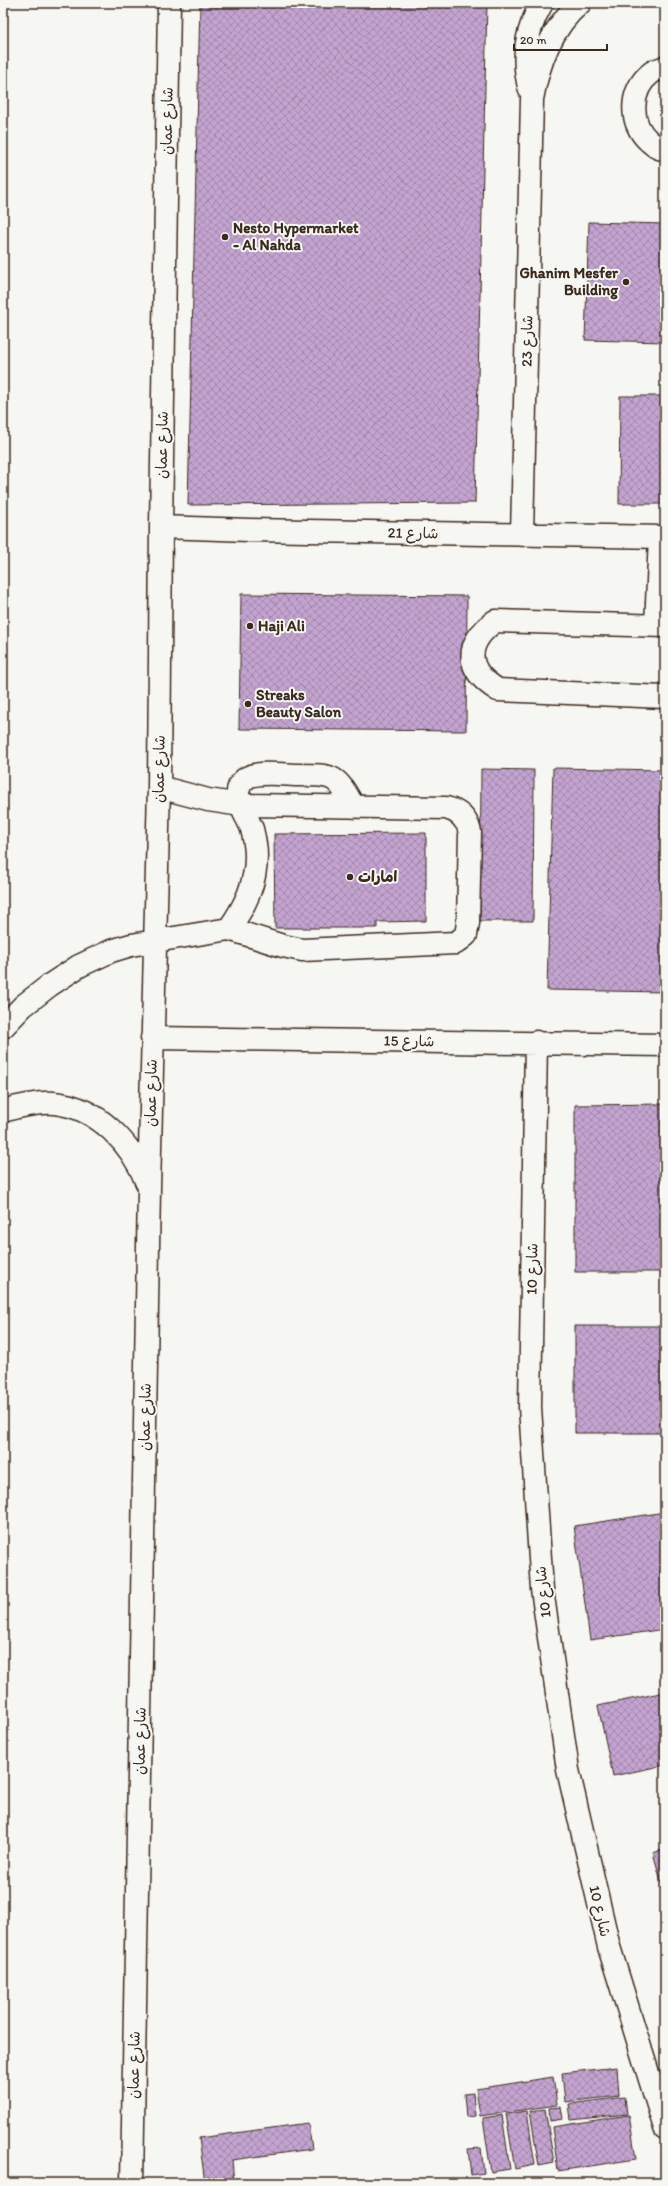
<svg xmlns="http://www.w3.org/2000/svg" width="668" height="2186" font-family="Itim,'Playpen Sans Arabic',sans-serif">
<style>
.building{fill:url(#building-cross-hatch);stroke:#3b2a1e}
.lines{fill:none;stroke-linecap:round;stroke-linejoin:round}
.minor-casing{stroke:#3b2a1e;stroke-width:25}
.minor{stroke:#f6f6f2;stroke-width:22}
.poi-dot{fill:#3b2a1e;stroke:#f6f6f2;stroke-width:1.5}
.labels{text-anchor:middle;stroke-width:4;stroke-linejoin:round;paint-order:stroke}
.street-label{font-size:15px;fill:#3b2a1e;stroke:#f6f6f2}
.poi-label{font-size:15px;font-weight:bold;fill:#3b2a1e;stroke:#f6f6f2;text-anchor:start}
</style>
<defs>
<pattern id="building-cross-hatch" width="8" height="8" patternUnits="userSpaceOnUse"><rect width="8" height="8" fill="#c3a4d0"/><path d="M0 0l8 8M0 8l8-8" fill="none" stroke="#a086a8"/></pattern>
</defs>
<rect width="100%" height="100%" fill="#f6f6f2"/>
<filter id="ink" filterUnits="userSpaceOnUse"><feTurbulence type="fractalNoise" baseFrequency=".025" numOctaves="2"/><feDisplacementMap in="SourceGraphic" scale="8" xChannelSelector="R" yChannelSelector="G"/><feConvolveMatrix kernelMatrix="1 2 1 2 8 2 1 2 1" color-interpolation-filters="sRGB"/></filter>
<g filter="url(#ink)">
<path class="building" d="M 200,3 L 487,3 L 475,503 L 188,505 Z
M 589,222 L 665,224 L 665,342 L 585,340 Z
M 620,396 L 665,396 L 665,504 L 619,504 Z
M 241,594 L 467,596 L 466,731 L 239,729 Z
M 553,768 L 665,770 L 665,992 L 547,990 Z
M 481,769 L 534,770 L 533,921 L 480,921 Z
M 426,833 L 426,921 L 377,922 L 377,928 L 275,928 L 274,834 Z
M 665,1104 L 665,1272 L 575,1272 L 575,1105 Z
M 575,1326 L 665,1326 L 665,1433 L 575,1433 Z
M 665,1512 L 665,1629 L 590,1640 L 574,1526 Z
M 665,1692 L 665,1765 L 613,1776 L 598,1706 Z
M 665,1849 L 665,1894 L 653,1853 Z
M 617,2067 L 619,2096 L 565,2102 L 562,2073 Z
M 553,2077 L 557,2105 L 480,2116 L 476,2089 Z
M 473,2093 L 475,2116 L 466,2117 L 464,2094 Z
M 625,2097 L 627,2114 L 571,2120 L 569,2104 Z
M 561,2107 L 563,2119 L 550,2121 L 549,2108 Z
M 545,2109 L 554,2163 L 539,2166 L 530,2111 Z
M 527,2111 L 535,2165 L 515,2169 L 506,2114 Z
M 502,2115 L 510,2169 L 491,2172 L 483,2118 Z
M 629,2115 L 636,2159 L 558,2171 L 552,2127 Z
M 308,2123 L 312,2149 L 232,2160 L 234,2182 L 205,2183 L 199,2138 Z
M 481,2148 L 484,2173 L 471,2175 L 468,2149 Z"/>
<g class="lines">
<defs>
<path id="minor" d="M 665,67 C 661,69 655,70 651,73 C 629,90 629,124 649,141 C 655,146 658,149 665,149
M 530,90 C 521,59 526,30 542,3
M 161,527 L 249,530 L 665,537
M 522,535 L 532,99 C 539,62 551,28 580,3
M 656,625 L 660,537
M 665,626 L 495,621 C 464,644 465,670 498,690 L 665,697
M 229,929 C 245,906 256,884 256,856 C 256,848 254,837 252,829 C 246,813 228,793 245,779 C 256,770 286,775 299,775 C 335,775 336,775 354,807
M 3,1027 L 23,1006 L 50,985 L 79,966 L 111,951 L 131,945 L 229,929 L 283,946 L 302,950 L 456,943 L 466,935 L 468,923 L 470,832 C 467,819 459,811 446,808 L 241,805 L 208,800 L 159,787
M 152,1038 L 665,1045
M 536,1042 L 530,1407 L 542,1589 L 568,1770 L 609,1947 L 665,2128
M 3,1111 C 20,1106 37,1102 54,1103 C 98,1107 132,1144 147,1183
M 132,2183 L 149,1189 L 159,787 L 161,527 L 169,3"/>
</defs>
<use href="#minor" class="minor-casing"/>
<use href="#minor" class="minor"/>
</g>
</g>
<g class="poi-dot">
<circle cx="225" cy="237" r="4"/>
<circle cx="626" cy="282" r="4"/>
<circle cx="250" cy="626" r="4"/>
<circle cx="248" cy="704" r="4"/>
<circle cx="350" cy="877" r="4"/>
</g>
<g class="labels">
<g class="street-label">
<text transform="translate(167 121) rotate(-89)" y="5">شارع عمان</text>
<text transform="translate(527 341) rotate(-89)" y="5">شارع 23</text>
<text transform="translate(162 445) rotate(-89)" y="5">شارع عمان</text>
<text transform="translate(413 533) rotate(1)" y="5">شارع 21</text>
<text transform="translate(159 769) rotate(-89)" y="5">شارع عمان</text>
<text transform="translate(409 1041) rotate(1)" y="5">شارع 15</text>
<text transform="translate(151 1093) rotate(-89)" y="5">شارع عمان</text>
<text transform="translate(532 1269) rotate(-89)" y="5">شارع 10</text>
<text transform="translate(145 1417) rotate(-89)" y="5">شارع عمان</text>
<text transform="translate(543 1592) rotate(-96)" y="5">شارع 10</text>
<text transform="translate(140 1741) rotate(-89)" y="5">شارع عمان</text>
<text transform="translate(600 1911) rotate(77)" y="5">شارع 10</text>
<text transform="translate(134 2065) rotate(-89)" y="5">شارع عمان</text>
</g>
<g class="poi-label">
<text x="233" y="233">Nesto Hypermarket<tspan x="233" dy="17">- Al Nahda</tspan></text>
<text x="618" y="278" text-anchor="end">Ghanim Mesfer<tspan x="618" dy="17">Building</tspan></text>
<text x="258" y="631">Haji Ali</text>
<text x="256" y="700">Streaks<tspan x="256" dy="17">Beauty Salon</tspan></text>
<text x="358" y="882">امارات</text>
</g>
</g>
<rect width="668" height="2186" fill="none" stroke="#f6f6f2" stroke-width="16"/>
<rect x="8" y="8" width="652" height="2170" fill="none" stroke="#3b2a1e" stroke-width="1.5" filter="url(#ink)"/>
<path d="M514 44v6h93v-6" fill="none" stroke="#3b2a1e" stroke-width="2"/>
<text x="520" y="44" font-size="12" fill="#3b2a1e" stroke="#f6f6f2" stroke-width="3" paint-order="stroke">20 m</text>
</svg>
